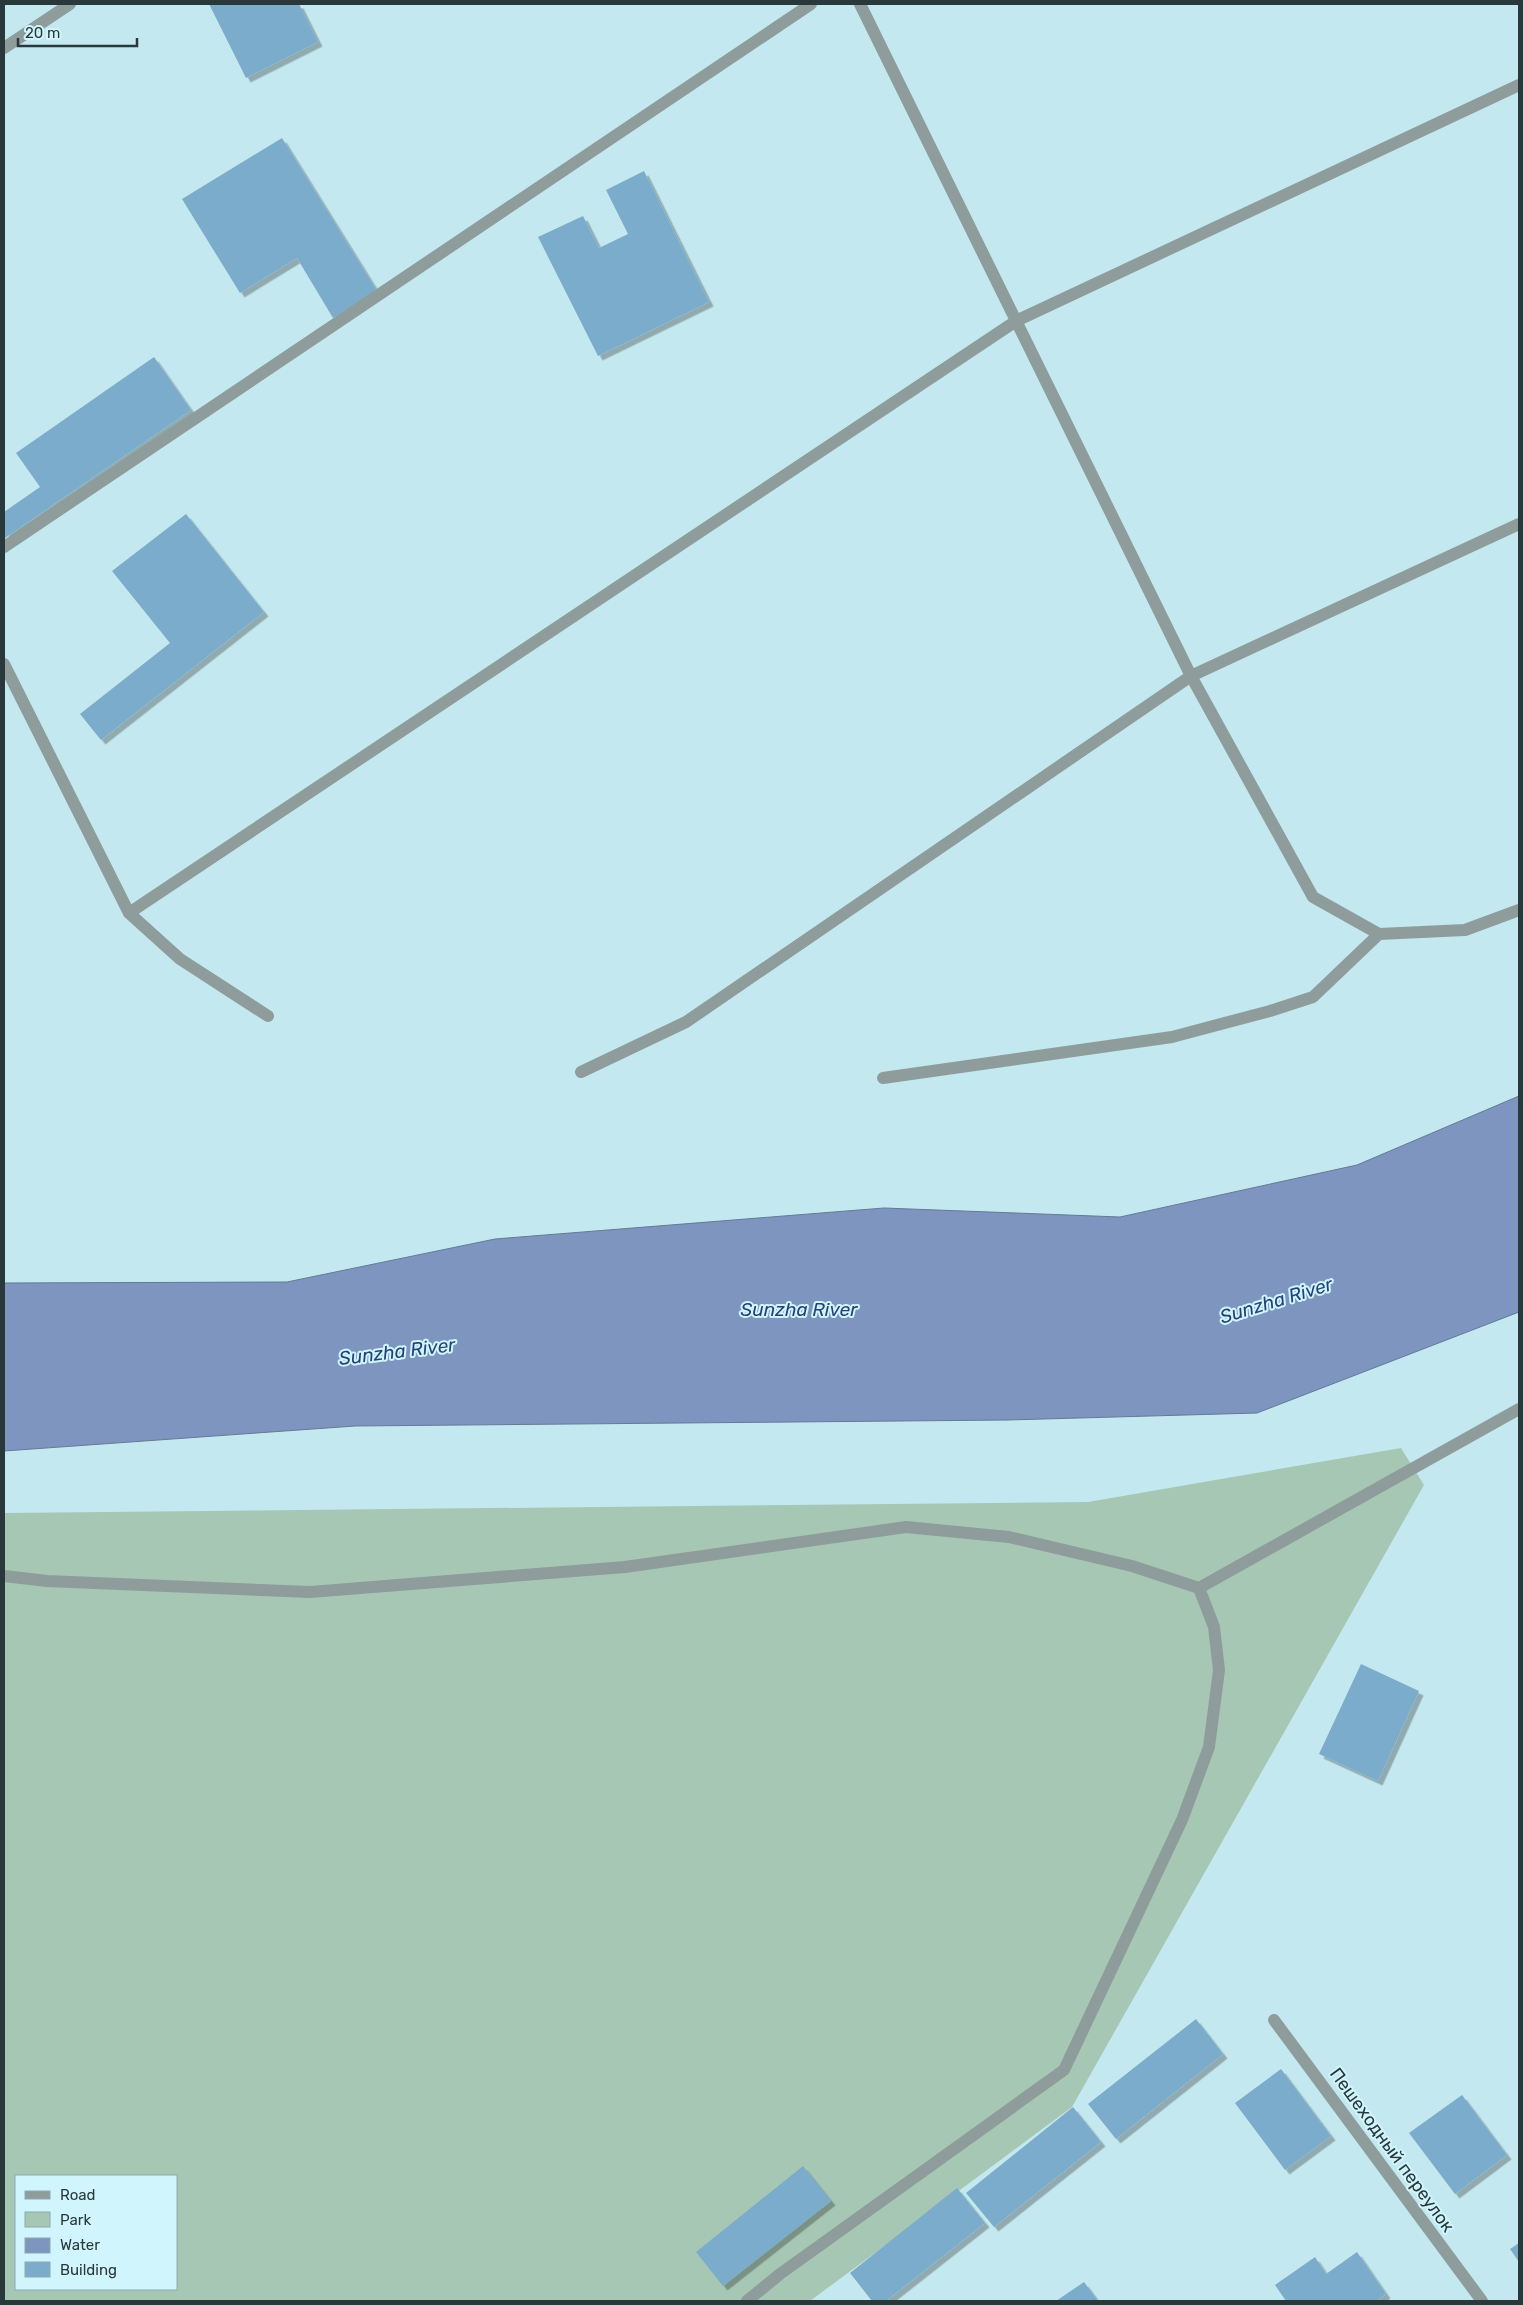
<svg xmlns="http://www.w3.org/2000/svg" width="1523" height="2305" font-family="Rubik,sans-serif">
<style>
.green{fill:#a7c7b5;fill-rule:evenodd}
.water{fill:#7d95bf;stroke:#647997}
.building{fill:#7caccb;filter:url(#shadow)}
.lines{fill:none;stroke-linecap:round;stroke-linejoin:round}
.minor{stroke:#8e9d9b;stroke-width:12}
.labels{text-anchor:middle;stroke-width:4;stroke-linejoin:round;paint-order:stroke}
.street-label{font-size:18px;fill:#29383b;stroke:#d1f5fd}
.water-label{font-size:19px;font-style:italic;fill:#254278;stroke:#d1f5fd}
</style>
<defs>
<filter id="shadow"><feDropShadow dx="4.5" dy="4.5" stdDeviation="0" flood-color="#0004"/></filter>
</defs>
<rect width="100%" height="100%" fill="#c4e8ef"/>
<path class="green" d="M 1401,1448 L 1424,1485 L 1072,2107 L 810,2301 L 4,2301 L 4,1513 L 1088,1502 ZM 16,2176 L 176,2176 L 176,2289 L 16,2289 Z"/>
<path class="water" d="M 1519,1096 L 1519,1312 L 1257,1413 L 1008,1420 L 355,1426 L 4,1451 L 4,1283 L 287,1282 L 495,1239 L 884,1208 L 1120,1217 L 1357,1165 Z"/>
<path class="building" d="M 209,4 L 299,4 L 318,42 L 246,78 Z
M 282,138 L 377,291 L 333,318 L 297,258 L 240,293 L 182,199 Z
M 644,171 L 709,302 L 598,356 L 538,237 L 583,216 L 599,248 L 628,234 L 606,190 Z
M 154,357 L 191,410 L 5,538 L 4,512 L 40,487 L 16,453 Z
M 186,514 L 264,612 L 101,740 L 80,714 L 170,643 L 112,571 Z
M 1361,1664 L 1419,1691 L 1378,1781 L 1319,1754 Z
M 1196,2019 L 1223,2054 L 1116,2139 L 1088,2104 Z
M 1281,2069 L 1331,2136 L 1285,2170 L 1235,2103 Z
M 1462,2095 L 1507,2155 L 1455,2194 L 1409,2133 Z
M 1073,2107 L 1101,2142 L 994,2227 L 966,2193 Z
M 803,2166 L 831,2201 L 723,2286 L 696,2252 Z
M 957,2188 L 985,2223 L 886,2301 L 872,2301 L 850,2273 Z
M 1519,2243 L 1519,2262 L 1510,2249 Z
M 1357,2252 L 1386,2294 L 1376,2301 L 1286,2301 L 1275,2285 L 1315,2257 L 1326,2274 Z
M 1084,2282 L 1098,2301 L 1056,2301 Z"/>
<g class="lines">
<path class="minor" d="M 860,4 L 1191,676 L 1519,524
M 4,48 L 70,4
M 4,547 L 811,4
M 4,664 L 129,913 L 1016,321 L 1519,85
M 129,913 L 180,959 L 268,1016
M 581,1072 L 686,1022 L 1191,676 L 1313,897 L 1379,934 L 1465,930 L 1519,910
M 883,1078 L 1172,1037 L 1270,1011 L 1313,997 L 1379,934
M 4,1576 L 47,1581 L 310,1592 L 625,1567 L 906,1527 L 1009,1537 L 1132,1566 L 1199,1588 L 1519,1409
M 1274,2020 L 1482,2301
M 747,2301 L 780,2274 L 1064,2070 L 1182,1820 L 1209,1747 L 1219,1670 L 1214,1627 L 1199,1588"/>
</g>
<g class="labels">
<g class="street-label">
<text transform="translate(1392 2150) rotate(54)" y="6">Пешеходный переулок</text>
</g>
<g class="water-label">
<text transform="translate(1276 1300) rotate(-17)" y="7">Sunzha River</text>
<text x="799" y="1316">Sunzha River</text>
<text transform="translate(397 1351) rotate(-7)" y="7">Sunzha River</text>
</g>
</g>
<rect width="1523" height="2305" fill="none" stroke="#29383b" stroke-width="10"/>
<rect x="15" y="2175" width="162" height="115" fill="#d1f5fd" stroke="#8ea9af"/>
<rect x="25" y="2191" width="25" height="8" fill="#8e9d9b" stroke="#8ea9af"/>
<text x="60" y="2200" font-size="15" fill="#29383b">Road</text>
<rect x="25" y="2212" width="25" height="15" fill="#a7c7b5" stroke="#8ea9af"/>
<text x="60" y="2225" font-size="15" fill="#29383b">Park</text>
<rect x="25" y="2238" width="25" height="15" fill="#7d95bf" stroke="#8ea9af"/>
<text x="60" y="2250" font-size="15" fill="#29383b">Water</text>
<rect x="25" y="2262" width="25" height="15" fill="#7caccb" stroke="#8ea9af"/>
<text x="60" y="2275" font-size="15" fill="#29383b">Building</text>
<path d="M18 38v8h119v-8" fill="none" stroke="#29383b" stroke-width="2.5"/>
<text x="25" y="38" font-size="15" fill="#29383b" stroke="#d1f5fd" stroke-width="4" paint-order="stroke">20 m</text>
</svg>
